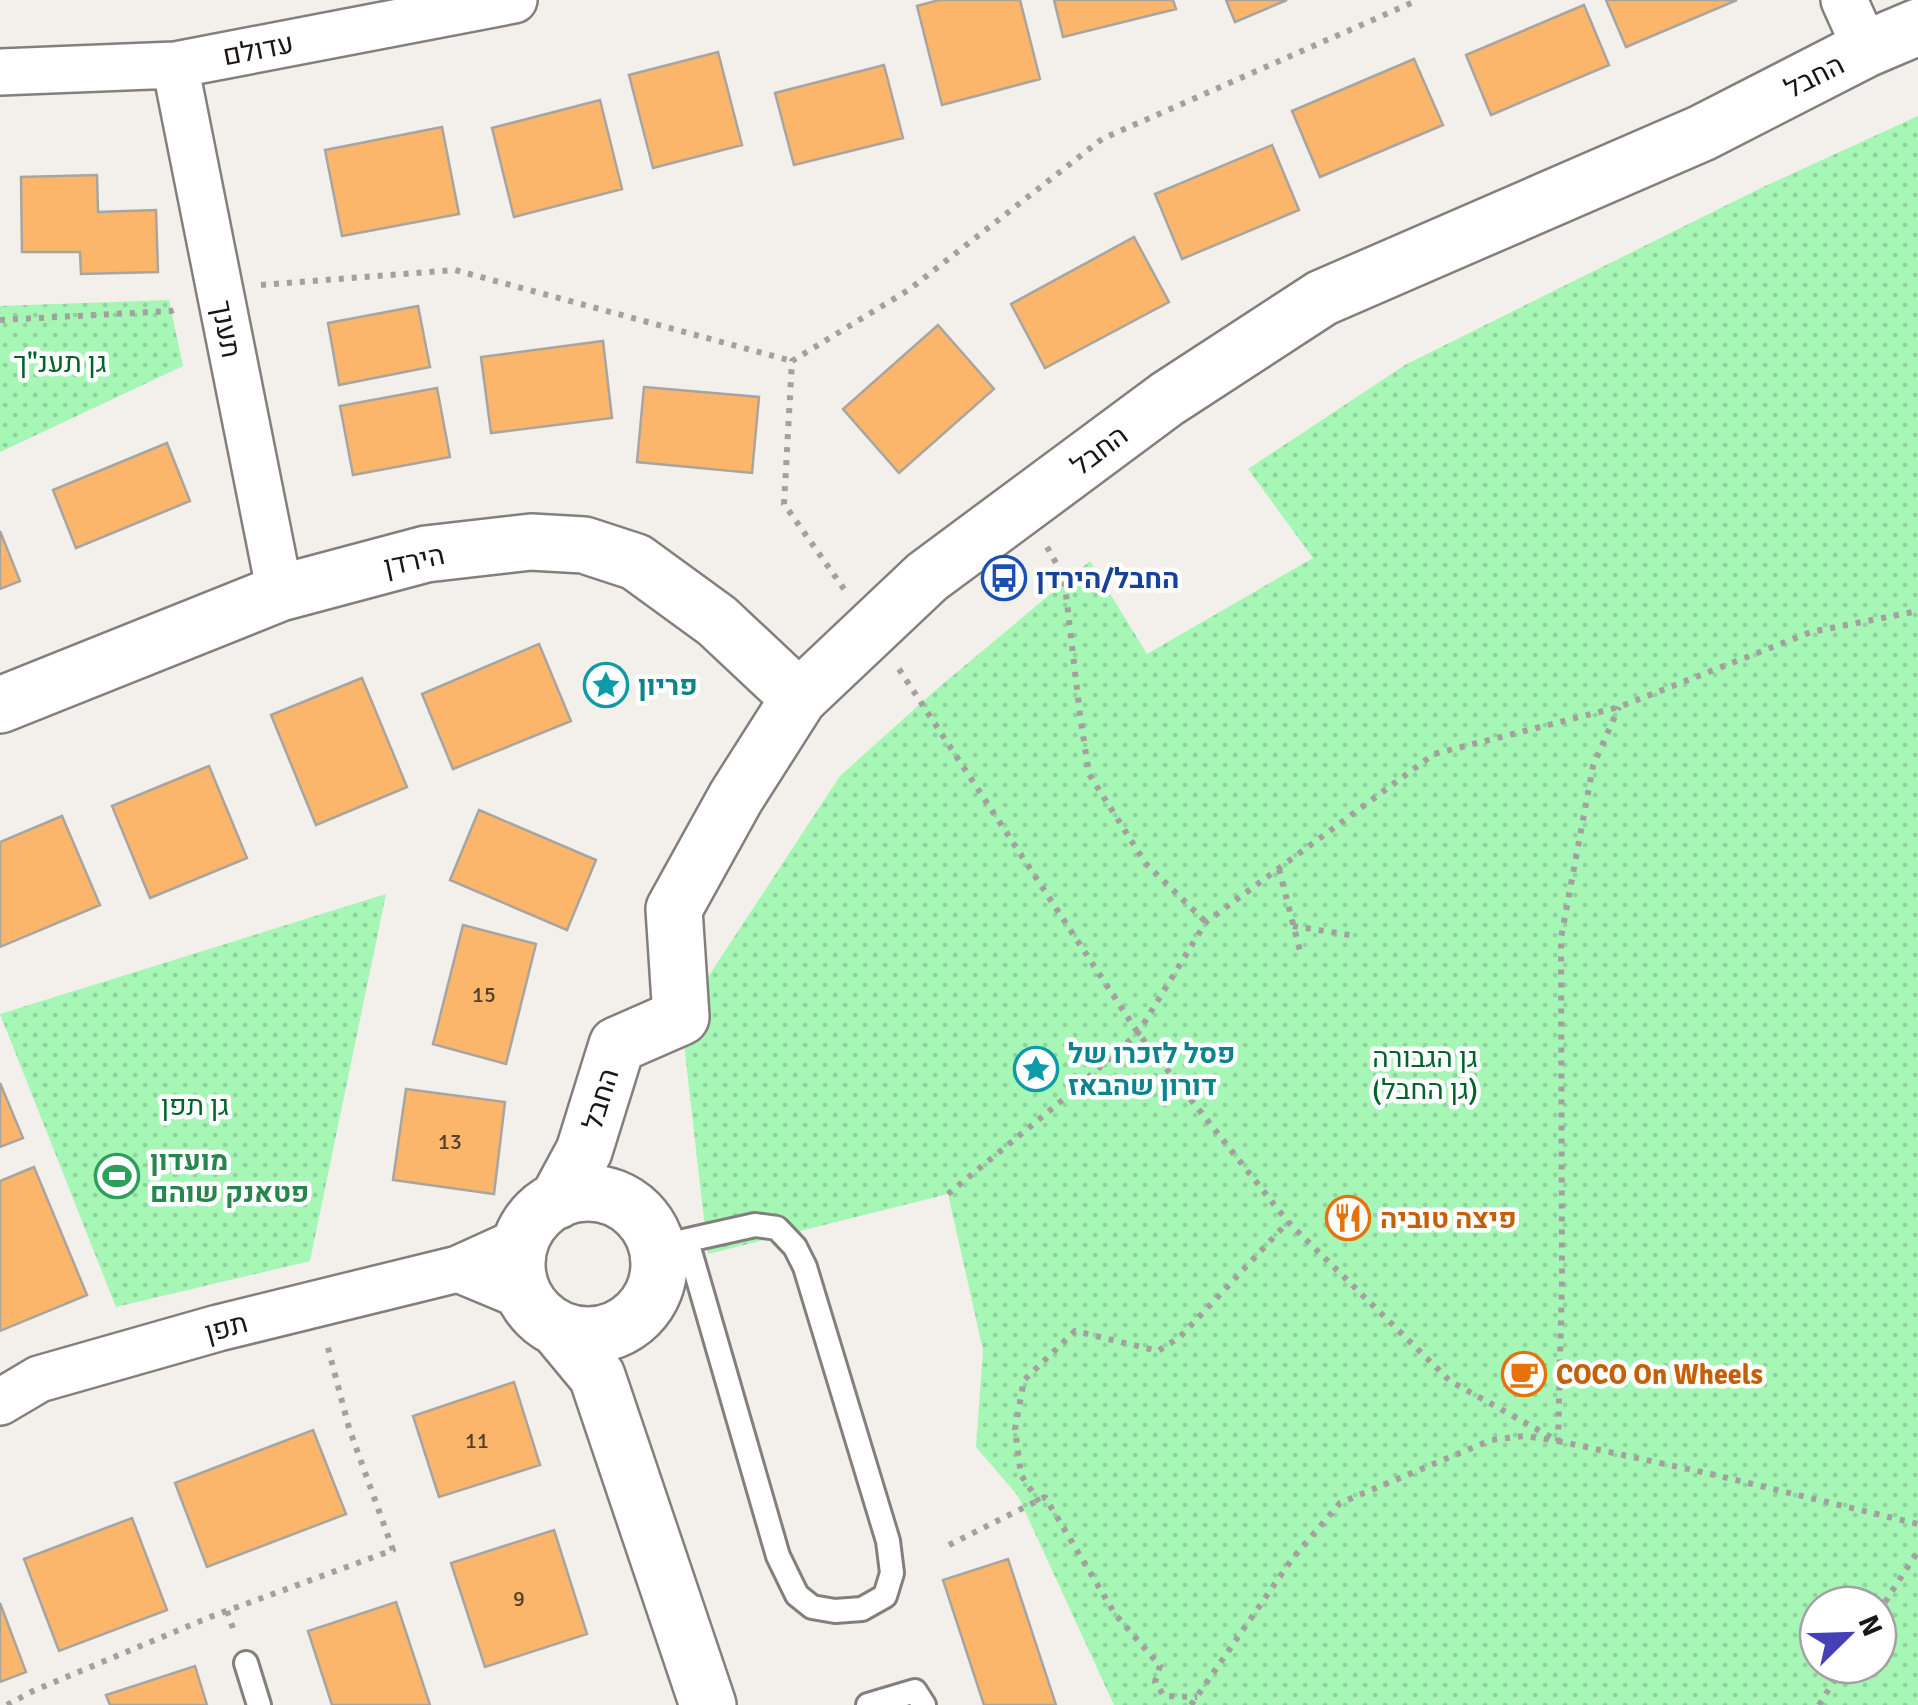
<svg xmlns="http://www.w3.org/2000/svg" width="1918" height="1705" font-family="Signika,Heebo,sans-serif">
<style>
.park{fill:url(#park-dots);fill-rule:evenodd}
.building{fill:#fcb66c;stroke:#a8a5a1;stroke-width:2.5}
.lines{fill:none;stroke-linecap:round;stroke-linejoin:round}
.service-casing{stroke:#837f7c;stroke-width:28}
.minor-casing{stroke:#837f7c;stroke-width:50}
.tertiary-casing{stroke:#837f7c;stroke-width:60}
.path{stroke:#a3a09d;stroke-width:6;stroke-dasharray:5 8;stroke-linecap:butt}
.service{stroke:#fff;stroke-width:22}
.minor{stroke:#fff;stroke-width:45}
.tertiary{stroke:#fff;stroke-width:55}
.labels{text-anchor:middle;stroke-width:9;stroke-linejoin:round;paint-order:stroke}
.number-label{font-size:22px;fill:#513f2c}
.street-label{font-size:28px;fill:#181716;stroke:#fff}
.park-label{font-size:28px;fill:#00632a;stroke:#fff}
.transit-label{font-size:28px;font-weight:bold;fill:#164399;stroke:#fff;text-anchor:start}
.culture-label{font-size:28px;font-weight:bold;fill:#0d838f;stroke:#fff;text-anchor:start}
.leisure-label{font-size:28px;font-weight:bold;fill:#27864d;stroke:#fff;text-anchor:start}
.food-label{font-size:28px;font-weight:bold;fill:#c56008;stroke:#fff;text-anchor:start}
</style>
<defs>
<pattern id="park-dots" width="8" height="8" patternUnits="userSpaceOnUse" patternTransform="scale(2.5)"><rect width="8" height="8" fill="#a6f6b6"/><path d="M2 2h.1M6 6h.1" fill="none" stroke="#8ed29c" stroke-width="1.8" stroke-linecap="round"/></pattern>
</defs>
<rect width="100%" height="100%" fill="#f3efeb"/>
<path class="park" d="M 1918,116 L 1918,1705 L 1114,1705 L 1018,1496 L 976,1447 L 983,1350 L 948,1194 L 708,1254 L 681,1018 L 840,776 L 938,688 L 1090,561 L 1147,654 L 1313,558 L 1248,469 L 1405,365 L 1763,187 ZM 1818,1605 L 1878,1605 L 1878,1665 L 1818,1665 Z
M 169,300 L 183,366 L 0,452 L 0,306 Z
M 386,894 L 310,1261 L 116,1307 L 0,1014 Z"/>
<path class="building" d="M 939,0 L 1020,0 L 1040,79 L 942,105 L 917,6 Z
M 1054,0 L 1173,0 L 1176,9 L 1063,37 Z
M 1226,0 L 1287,0 L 1235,22 Z
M 1606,0 L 1737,0 L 1626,47 Z
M 1584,5 L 1609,65 L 1491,115 L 1466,55 Z
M 718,52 L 742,145 L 653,168 L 629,75 Z
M 1414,59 L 1443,125 L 1320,177 L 1292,111 Z
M 884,65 L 903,138 L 794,165 L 775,93 Z
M 600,100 L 622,189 L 514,217 L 492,128 Z
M 442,127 L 459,214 L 342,236 L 325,150 Z
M 1272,145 L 1299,210 L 1182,259 L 1155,194 Z
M 97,175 L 98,212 L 156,210 L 158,272 L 81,274 L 80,252 L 22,252 L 21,177 Z
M 1134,237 L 1169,302 L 1045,368 L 1011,304 Z
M 418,306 L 430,367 L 339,385 L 328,323 Z
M 938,325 L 994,389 L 899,473 L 843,409 Z
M 603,341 L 612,418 L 491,433 L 481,357 Z
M 644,387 L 759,397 L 752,473 L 637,462 Z
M 437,388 L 450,457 L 353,475 L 340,406 Z
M 167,443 L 190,501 L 76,548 L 53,490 Z
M 0,531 L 20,581 L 0,589 Z
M 539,644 L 571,721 L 453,769 L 422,694 Z
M 362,678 L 407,787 L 316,825 L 271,715 Z
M 209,766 L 247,858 L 150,898 L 112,806 Z
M 479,810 L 596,860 L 567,930 L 450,880 Z
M 62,816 L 100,905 L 0,947 L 0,842 Z
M 463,925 L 536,944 L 506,1064 L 433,1044 Z
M 0,1083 L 23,1138 L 0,1147 Z
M 406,1089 L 505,1102 L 494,1194 L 393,1180 Z
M 34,1167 L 87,1295 L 0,1331 L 0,1181 Z
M 514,1382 L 540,1465 L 439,1497 L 413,1416 Z
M 313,1430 L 346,1514 L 207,1567 L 175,1483 Z
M 132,1518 L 167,1610 L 59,1651 L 24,1559 Z
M 554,1530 L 587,1634 L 485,1667 L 451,1563 Z
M 1008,1559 L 1056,1705 L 984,1705 L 943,1580 Z
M 396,1602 L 430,1705 L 332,1705 L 308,1631 Z
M 0,1603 L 26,1672 L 0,1682 Z
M 195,1666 L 207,1705 L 110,1705 L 106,1695 Z"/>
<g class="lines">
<defs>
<path id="service" d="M 657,1247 L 755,1225 L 777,1228 L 795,1247 L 805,1267 L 888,1541 L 892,1573 L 885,1596 L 862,1609 L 835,1611 L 812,1607 L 797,1595 L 778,1556 L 687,1241
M 246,1663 L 259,1705
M 868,1705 L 915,1691 L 924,1705"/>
<path id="minor" d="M 1844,0 L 1866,49
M 175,65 L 280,593
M 0,72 L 175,65 L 514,0
M 458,1269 L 525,1297
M 0,1402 L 39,1379 L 218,1328 L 458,1269 L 522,1240"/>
<path id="tertiary" d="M 0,705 L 280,593 L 426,554 L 531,542 L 584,545 L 636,562 L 717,621 L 799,698
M517 1264a71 71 0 1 1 142 0a71 71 0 1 1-142 0Z
M 557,1201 L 584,1151 L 617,1045 L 681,1017 L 674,909 L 736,797 L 799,698 L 927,577 L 1167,399 L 1322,298 L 1702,133 L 1866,49 L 1918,27
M 558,1329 L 597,1376 L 708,1705"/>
</defs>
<use href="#service" class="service-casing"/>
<use href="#minor" class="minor-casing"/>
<use href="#tertiary" class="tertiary-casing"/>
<path class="path" d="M 261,285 L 455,270 L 792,361
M 0,320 L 171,311 L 178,308
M 1047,547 L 1064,577 L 1080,715 L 1089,774 L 1146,864 L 1206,922
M 844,589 L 784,504 L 792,361 L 910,289 L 1102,139 L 1418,0
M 899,669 L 1138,1033 L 1288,1222 L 1450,1381 L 1558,1441 L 1711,1474 L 1918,1524
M 1279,869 L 1301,955
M 1293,926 L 1356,936
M 948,1194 L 1065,1098 L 1138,1033 L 1206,922 L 1434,754 L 1619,707 L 1811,632 L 1918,611
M 1039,1502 L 1021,1475 L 1015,1429 L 1024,1380 L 1075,1331 L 1158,1351 L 1180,1337 L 1288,1222
M 949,1545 L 1045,1497 L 1115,1614 L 1160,1666 L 1155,1682 L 1164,1696 L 1197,1697
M 227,1611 L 235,1634
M 1878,1613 L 1918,1551
M 7,1705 L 33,1691 L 210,1617 L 393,1550 L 349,1428 L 327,1344
M 1191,1705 L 1292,1559 L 1340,1503 L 1491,1440 L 1524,1436 L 1558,1441 L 1562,1280 L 1561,938 L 1593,766 L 1619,707
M 1819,1705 L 1844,1665"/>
<use href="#service" class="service"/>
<use href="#minor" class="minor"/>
<use href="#tertiary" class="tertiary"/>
</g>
<defs>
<symbol id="bus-ring" viewBox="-11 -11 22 22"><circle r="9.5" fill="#fff" stroke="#1a4fb4" stroke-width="1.5"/><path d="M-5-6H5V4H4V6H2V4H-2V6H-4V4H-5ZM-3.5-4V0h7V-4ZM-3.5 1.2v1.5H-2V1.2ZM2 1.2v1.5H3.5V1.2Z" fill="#1a4fb4"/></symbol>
<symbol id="sight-ring" viewBox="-11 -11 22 22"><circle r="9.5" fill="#fff" stroke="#0f9aa8" stroke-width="1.5"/><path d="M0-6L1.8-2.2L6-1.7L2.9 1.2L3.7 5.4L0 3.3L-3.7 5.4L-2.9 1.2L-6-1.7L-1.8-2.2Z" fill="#0f9aa8"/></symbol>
<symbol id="stadium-ring" viewBox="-11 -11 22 22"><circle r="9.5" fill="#fff" stroke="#2e9e5b" stroke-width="1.5"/><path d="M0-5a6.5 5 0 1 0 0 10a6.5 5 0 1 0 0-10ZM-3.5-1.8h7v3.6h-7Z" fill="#2e9e5b"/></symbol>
<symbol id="restaurant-ring" viewBox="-11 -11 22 22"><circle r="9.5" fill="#fff" stroke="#e8710a" stroke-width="1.5"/><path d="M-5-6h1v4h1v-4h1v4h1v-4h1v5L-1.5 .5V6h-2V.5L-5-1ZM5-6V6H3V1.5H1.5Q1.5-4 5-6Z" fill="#e8710a"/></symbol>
<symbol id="cafe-ring" viewBox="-11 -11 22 22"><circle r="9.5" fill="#fff" stroke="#e8710a" stroke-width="1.5"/><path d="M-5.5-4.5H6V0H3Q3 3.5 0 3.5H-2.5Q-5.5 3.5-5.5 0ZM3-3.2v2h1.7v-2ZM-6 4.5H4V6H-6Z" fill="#e8710a"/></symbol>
</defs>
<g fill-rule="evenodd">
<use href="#bus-ring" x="979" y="553" width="50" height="50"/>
<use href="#sight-ring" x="581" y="660" width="50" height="50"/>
<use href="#sight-ring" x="1011" y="1044" width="50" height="50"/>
<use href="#stadium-ring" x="92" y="1151" width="50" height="50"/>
<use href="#restaurant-ring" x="1323" y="1193" width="50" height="50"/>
<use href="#cafe-ring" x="1499" y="1349" width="50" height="50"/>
</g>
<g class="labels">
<g class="number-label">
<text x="484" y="1002">15</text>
<text x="450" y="1149">13</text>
<text x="477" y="1448">11</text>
<text x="519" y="1606">9</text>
</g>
<g class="street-label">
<text transform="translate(258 49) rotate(-11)" y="10">עדולם</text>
<text transform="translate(1814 76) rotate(-27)" y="10">החבל</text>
<text transform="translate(227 329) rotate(79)" y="10">תענך</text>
<text transform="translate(1099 450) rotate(-37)" y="10">החבל</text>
<text transform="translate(414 560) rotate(-12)" y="10">הירדן</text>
<text transform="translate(600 1099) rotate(-73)" y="10">החבל</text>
<text transform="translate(226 1327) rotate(-15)" y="10">תפן</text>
</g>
<g class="park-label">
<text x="60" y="372">גן תענ"ך</text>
<text x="1425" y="1067">גן הגבורה<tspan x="1425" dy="32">(גן החבל)</tspan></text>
<text x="195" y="1115">גן תפן</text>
</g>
<g class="transit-label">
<text x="1036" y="588">החבל/הירדן</text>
</g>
<g class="culture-label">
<text x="638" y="695">פריון</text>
<text x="1068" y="1063">פסל לזכרו של<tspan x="1068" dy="32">דורון שהבאז</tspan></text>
</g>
<g class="leisure-label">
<text x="150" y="1170">מועדון<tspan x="150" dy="32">פטאנק שוהם</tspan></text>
</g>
<g class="food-label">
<text x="1380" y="1228">פיצה טוביה</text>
<text x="1556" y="1384">COCO On Wheels</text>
</g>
</g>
<g transform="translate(1848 1635) rotate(67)"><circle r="48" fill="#ffffff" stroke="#a3a2a2" stroke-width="2.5"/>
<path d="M0-8L18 38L0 25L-18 38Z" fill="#4440b5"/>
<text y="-15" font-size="28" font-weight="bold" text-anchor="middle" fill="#181716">N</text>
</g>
</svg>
